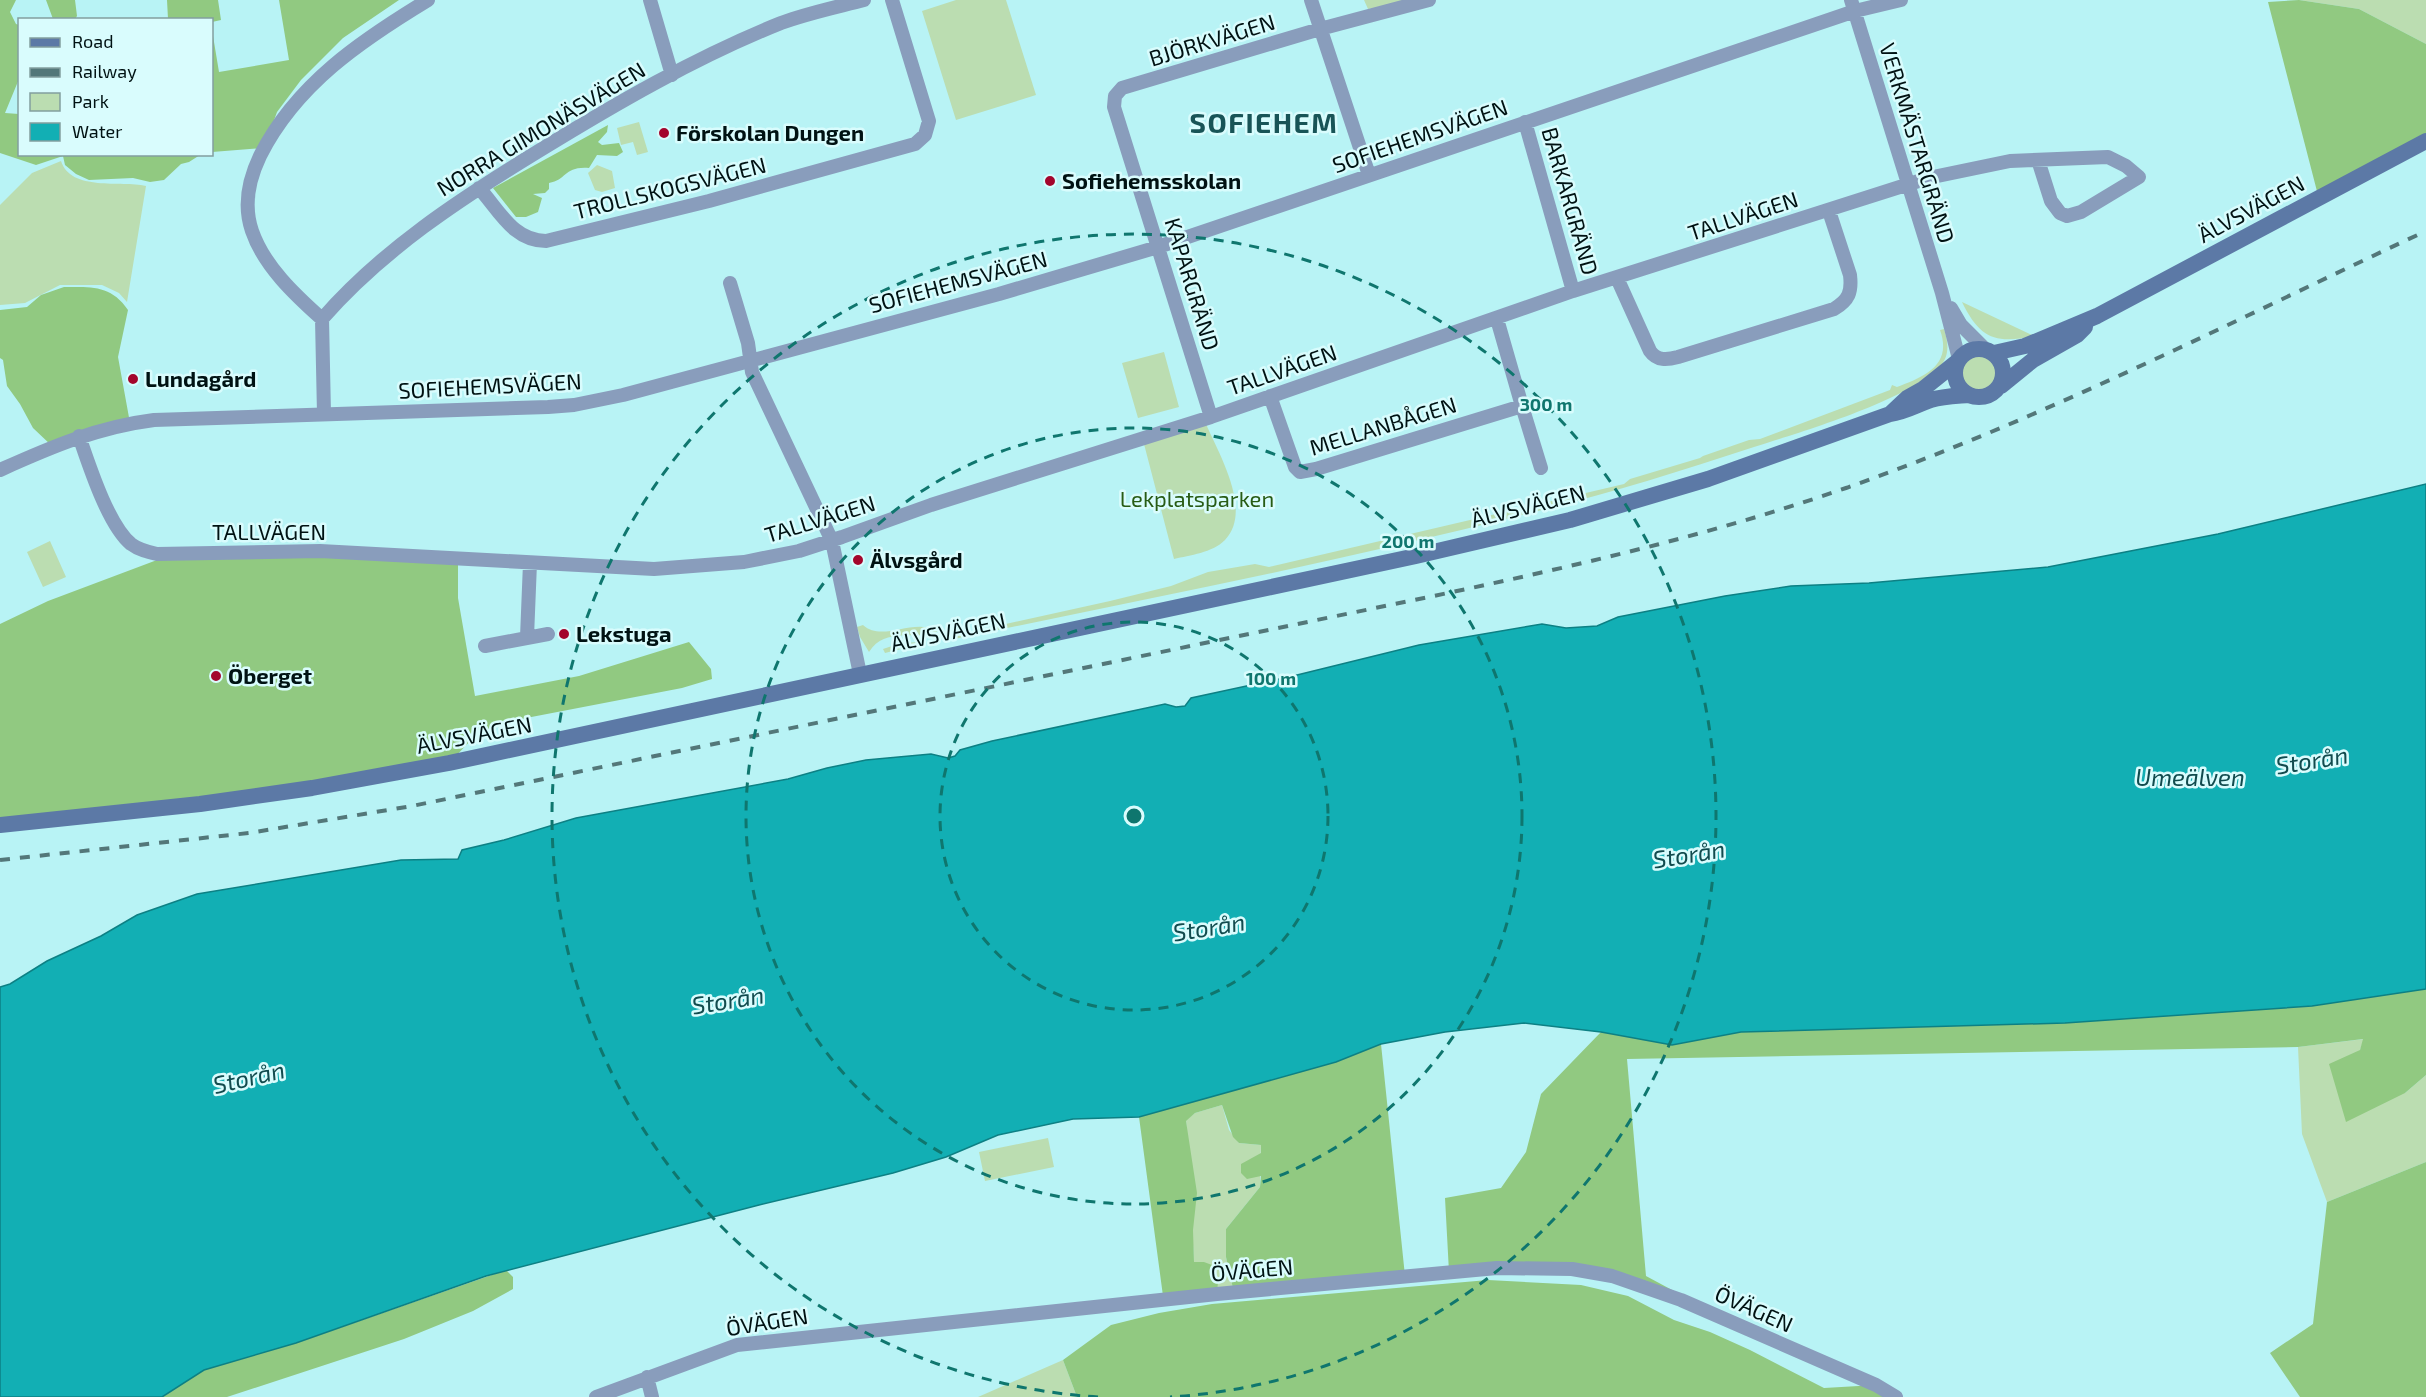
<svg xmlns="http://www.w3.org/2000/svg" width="2426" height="1397" font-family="'Exo 2',sans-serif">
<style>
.green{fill:#bbddb1}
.forest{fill:#91c981}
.water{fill:#12afb4;stroke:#0d8084;stroke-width:1.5}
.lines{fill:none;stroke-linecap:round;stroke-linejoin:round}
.minor{stroke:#899dbc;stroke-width:14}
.secondary{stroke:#5c79a6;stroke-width:16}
.rail{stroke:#537779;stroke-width:4;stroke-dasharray:10 10;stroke-linecap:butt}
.ring{fill:none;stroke:#0f766e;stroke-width:3;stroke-dasharray:10 8}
.poi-dot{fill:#a3052c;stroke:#d9fcfd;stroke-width:2}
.labels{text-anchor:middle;stroke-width:5;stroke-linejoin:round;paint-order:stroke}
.street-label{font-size:22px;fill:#001213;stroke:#d9fcfd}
.poi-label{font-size:22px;font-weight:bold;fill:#001213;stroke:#d9fcfd;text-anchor:start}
.park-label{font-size:22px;fill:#285c15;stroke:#d9fcfd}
.water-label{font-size:24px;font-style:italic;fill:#114b4e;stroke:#d9fcfd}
.district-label{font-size:28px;font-weight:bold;letter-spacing:1.5px;fill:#185457;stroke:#d9fcfd}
.centre{fill:#0f766e;stroke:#d9fcfd;stroke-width:3}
.ring-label{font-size:18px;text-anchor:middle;font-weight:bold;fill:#0f766e;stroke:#d9fcfd;stroke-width:5;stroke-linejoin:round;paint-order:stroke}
</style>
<rect width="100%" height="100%" fill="#b8f3f5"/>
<path class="green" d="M 956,0 L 1006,0 L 1036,95 L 956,120 L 922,11 Z
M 1364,0 L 1429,0 L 1368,9 Z
M 2299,0 L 2426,0 L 2426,44 L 2359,9 Z
M 639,122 L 648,152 L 637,155 L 633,142 L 621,145 L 617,128 Z
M 61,161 C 71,192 121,180 146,186 L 127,302 L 119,293 L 102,285 L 60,285 L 25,303 L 0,305 L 0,205 L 32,173 Z
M 597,165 L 612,171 L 615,188 L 602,192 L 595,190 L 588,173 Z
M 1962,302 L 2034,336 C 1996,344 1980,339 1962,302 Z
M 1944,329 C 1948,341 1950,355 1941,365 C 1910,400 1801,432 1754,447 C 1684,470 1614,492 1542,510 C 1345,561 1144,599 945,641 L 947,637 L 1110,601 L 1171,586 L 1208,572 L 1255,564 L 1269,567 L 1624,484 L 1630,479 L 1700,458 L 1703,456 L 1749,440 L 1760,439 L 1890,390 L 1892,385 L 1897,387 C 1923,377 1953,366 1940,330 Z
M1955 373a24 24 0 1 1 48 0a24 24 0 1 1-48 0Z
M 1164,352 L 1179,407 L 1138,418 L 1122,363 Z
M 1206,424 C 1219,454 1253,511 1225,540 C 1212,553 1190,555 1174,559 L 1144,444 Z
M 50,541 L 66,577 L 43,587 L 27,552 Z
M 863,625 C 883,643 912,617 938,631 C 916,642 886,625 869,652 L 860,637 L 857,627 Z
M 922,642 L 924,643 L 885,653 L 883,649 L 901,643 Z
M 2364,1039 L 2360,1050 L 2405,1093 L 2426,1075 L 2426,1162 L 2327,1202 L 2302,1134 L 2298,1047 Z
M 1222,1105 L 1229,1130 L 1239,1143 L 1261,1145 L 1260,1187 L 1226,1229 L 1226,1257 L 1234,1293 L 1217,1294 L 1204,1262 L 1194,1262 L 1186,1120 L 1195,1113 Z
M 1048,1138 L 1054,1167 L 985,1181 L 979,1152 Z
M 1063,1360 L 1077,1397 L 978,1397 Z"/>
<path class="forest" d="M 0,0 L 16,0 L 10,12 L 16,24 L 19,25 L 19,79 L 5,113 L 19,114 L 20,154 L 200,155 L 189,162 L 181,164 L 164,180 L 150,182 L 133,178 L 89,180 L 76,174 L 65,165 L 63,156 L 36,165 L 0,153 Z
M 46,0 L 75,0 L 77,16 L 75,19 L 53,19 Z
M 167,0 L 218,0 L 221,20 L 212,22 L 212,20 L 168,19 Z
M 279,0 L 399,0 L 343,38 L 301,80 L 277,112 L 264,148 L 212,152 L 212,30 L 219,72 L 289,60 Z
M 2299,0 L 2359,9 L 2426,44 L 2426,141 L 2319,199 L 2268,2 Z
M 608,125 L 607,132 L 598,142 L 602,145 L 619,143 L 623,152 L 617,156 L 597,155 L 589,168 C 564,166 567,180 549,183 L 549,189 L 545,193 L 533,194 L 542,198 L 538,212 L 526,217 L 516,217 L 493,188 Z
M 64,287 C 92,287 111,285 128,310 L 118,357 L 130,423 L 52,446 L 33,428 L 20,404 L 7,386 L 3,360 L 0,358 L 0,310 L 27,307 L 41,295 Z
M 173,554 L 458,558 L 458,598 L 475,696 L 579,676 L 689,642 L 711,669 L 712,679 L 682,688 L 506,722 L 476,735 L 449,763 L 0,825 L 0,624 L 48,601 Z
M 2426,989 L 2426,1075 L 2405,1093 L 2346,1122 L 2329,1064 L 2360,1050 L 2363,1039 L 2298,1047 L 1627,1059 L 1646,1276 L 1739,1326 L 1611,1276 L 1449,1272 L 1445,1198 L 1501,1188 L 1526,1152 L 1541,1094 L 1601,1032 L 1672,1045 L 1741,1032 L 2065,1023 L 2312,1006 Z
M 1381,1044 L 1405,1276 L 1234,1293 L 1226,1257 L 1226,1229 L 1260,1187 L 1261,1176 L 1247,1179 L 1241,1173 L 1241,1164 L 1261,1153 L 1261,1145 L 1239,1143 L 1233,1137 L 1222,1105 L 1195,1113 L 1186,1121 L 1197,1193 L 1193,1230 L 1194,1262 L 1204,1262 L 1212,1265 L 1218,1281 L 1217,1294 L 1163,1296 L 1139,1117 L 1336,1062 Z
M 2426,1162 L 2426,1397 L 2300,1397 L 2270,1353 L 2313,1324 L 2327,1202 Z
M 506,1270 L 513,1277 L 513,1289 L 473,1311 L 404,1339 L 227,1397 L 162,1397 L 204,1370 L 296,1343 Z
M 1488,1280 L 1581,1285 L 1628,1296 L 1674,1320 L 1710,1332 L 1750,1350 L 1824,1388 L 1876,1385 L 1896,1397 L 1077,1397 L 1063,1360 L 1111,1325 L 1159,1313 L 1212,1304 Z"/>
<path class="water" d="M 2426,484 L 2426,989 L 2312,1006 L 2065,1023 L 1741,1032 L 1672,1045 L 1601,1032 L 1524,1023 L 1445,1032 L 1381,1044 L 1336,1062 L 1139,1117 L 1073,1119 L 998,1135 L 946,1157 L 893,1173 L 759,1205 L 486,1276 L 296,1343 L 204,1370 L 162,1397 L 0,1397 L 0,987 L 10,984 L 47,961 L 101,936 L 137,915 L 197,894 L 401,860 L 458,859 L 462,850 L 504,840 L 576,818 L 788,779 L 827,768 L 866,760 L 931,754 L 948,758 L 955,756 L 960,750 L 992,741 L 1165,704 L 1176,707 L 1185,706 L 1191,698 L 1293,676 L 1419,645 L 1542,624 L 1566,628 L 1597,626 L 1618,617 L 1725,596 L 1791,586 L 1869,583 L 2048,567 L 2218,534 Z"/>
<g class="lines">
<path class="minor" d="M 650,0 L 672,75
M 1311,0 L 1369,175
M 1851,0 L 1942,293 L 1959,359
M 1525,122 L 1573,291
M 479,188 C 499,210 513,241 546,241 L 709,201 L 915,144 L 925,135 L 929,121 L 892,0
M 1617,278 L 1650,351 C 1657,361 1667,360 1678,357 L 1834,309 C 1849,300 1852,292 1850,275 L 1829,211
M 730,283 L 748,343 L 752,372 L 832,541 L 860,674
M 1951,308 L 1961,325 L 1986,350
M 322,319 C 295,295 264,266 252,231 C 243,205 249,179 260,156 C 296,84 362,40 428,0
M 1270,396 L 1295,467 L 1300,472 L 1316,469 L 1522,406 L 1497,319
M 1522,406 L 1541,468
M 324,414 L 322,319 C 382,250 460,199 537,152 C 615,104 696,57 781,23 C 808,13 837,7 864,0
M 1211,417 L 1114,107 L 1115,96 L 1122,88 L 1320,29 L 1429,0
M 79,436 C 89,465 108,525 131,544 C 139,550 148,552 157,554 L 320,551 L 654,569 L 744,562 L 799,551 L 842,537 L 931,505 L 1211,417 L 1573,291 L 1928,178 L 2010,161 L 2108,157 L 2126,166 L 2139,177 L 2081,212 L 2067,216 L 2060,213 L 2051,201 L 2038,160
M 0,470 C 51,447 98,427 154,420 L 548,407 L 574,405 L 623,395 L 999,294 L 1158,247 L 1855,11 L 1901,0
M 527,637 L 530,563
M 485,646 L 548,634
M 647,1377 L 652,1397
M 596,1397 L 737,1345 L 1217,1294 L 1497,1268 L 1572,1269 L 1612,1276 L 1681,1300 L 1876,1385 L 1896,1397"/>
<path class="secondary" d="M1955 373a24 24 0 1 1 48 0a24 24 0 1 1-48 0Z
M 1994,353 L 2025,346 L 2097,316 L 2426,141
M 2001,386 L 2033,360 L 2077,335 L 2085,327
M 1891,413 L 1907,398 L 1923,389 L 1958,361
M 0,825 L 200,804 L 312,788 L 449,763 L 1416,556 L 1570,520 L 1708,479 L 1890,414 C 1906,412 1916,405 1931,400 C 1943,396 1956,396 1969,395"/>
<path class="rail" d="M 0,860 L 249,833 L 412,806 L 1424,598 C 1567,568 1708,536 1846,488 C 2045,418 2235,320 2426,231"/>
</g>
<g class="ring">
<circle cx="1134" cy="816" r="194"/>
<circle cx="1134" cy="816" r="388"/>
<path d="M1098 1397A582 582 0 1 1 1170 1397"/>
</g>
<g class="poi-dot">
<circle cx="664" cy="133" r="6"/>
<circle cx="1050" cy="181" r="6"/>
<circle cx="133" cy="379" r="6"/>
<circle cx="858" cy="560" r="6"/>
<circle cx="564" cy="634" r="6"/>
<circle cx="216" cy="676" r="6"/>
</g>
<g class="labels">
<g class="street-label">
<text transform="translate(1212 40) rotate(-17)" y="8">BJÖRKVÄGEN</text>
<text transform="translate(541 129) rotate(-31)" y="8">NORRA GIMONÄSVÄGEN</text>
<text transform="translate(1420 136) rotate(-19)" y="8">SOFIEHEMSVÄGEN</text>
<text transform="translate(1917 143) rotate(73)" y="8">VERKMÄSTARGRÄND</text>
<text transform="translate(670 188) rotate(-14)" y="8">TROLLSKOGSVÄGEN</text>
<text transform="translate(1570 201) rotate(74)" y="8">BARKARGRÄND</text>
<text transform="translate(2251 209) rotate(-28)" y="8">ÄLVSVÄGEN</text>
<text transform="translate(1743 216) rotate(-18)" y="8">TALLVÄGEN</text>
<text transform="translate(958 282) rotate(-15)" y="8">SOFIEHEMSVÄGEN</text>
<text transform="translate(1192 284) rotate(73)" y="8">KAPARGRÄND</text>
<text transform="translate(1282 370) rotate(-19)" y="8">TALLVÄGEN</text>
<text transform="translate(490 386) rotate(-3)" y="8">SOFIEHEMSVÄGEN</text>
<text transform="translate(1383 426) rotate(-17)" y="8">MELLANBÅGEN</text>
<text transform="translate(1528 506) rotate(-14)" y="8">ÄLVSVÄGEN</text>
<text transform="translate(820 519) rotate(-17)" y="8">TALLVÄGEN</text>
<text x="269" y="540">TALLVÄGEN</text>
<text transform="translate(948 632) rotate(-12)" y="8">ÄLVSVÄGEN</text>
<text transform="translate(474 735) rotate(-11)" y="8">ÄLVSVÄGEN</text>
<text transform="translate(1252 1270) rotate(-5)" y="8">ÖVÄGEN</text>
<text transform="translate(1754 1309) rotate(24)" y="8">ÖVÄGEN</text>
<text transform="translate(767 1322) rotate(-9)" y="8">ÖVÄGEN</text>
</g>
<g class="poi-label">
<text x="676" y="141">Förskolan Dungen</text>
<text x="1062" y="189">Sofiehemsskolan</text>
<text x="145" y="387">Lundagård</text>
<text x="870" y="568">Älvsgård</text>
<text x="576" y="642">Lekstuga</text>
<text x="228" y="684">Öberget</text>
</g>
<g class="park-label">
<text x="1197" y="507">Lekplatsparken</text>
</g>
<g class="water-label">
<text transform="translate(2312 761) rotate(-9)" y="8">Storån</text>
<text x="2190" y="786">Umeälven</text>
<text transform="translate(1689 855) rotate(-9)" y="8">Storån</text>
<text transform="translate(1209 928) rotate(-9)" y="8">Storån</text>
<text transform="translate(728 1001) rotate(-9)" y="8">Storån</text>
<text transform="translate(249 1078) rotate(-13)" y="8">Storån</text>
</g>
<g class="district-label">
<text x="1264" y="133">SOFIEHEM</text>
</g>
</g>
<circle cx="1134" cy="816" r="9" class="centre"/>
<g class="ring-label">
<text x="1546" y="411">300 m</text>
<text x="1408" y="548">200 m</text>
<text x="1271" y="685">100 m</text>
</g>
<rect x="18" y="18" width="195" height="138" fill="#d9fcfd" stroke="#829e9f" stroke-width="1.5"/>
<rect x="30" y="38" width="30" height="9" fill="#5c79a6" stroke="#829e9f" stroke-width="1.5"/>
<text x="72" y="48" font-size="18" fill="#001213">Road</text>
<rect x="30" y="68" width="30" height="9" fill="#537779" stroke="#829e9f" stroke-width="1.5"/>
<text x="72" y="78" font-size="18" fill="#001213">Railway</text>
<rect x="30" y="93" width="30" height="18" fill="#bbddb1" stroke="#829e9f" stroke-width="1.5"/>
<text x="72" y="108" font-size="18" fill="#001213">Park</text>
<rect x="30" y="123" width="30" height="18" fill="#12afb4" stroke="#829e9f" stroke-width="1.5"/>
<text x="72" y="138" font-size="18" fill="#001213">Water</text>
</svg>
